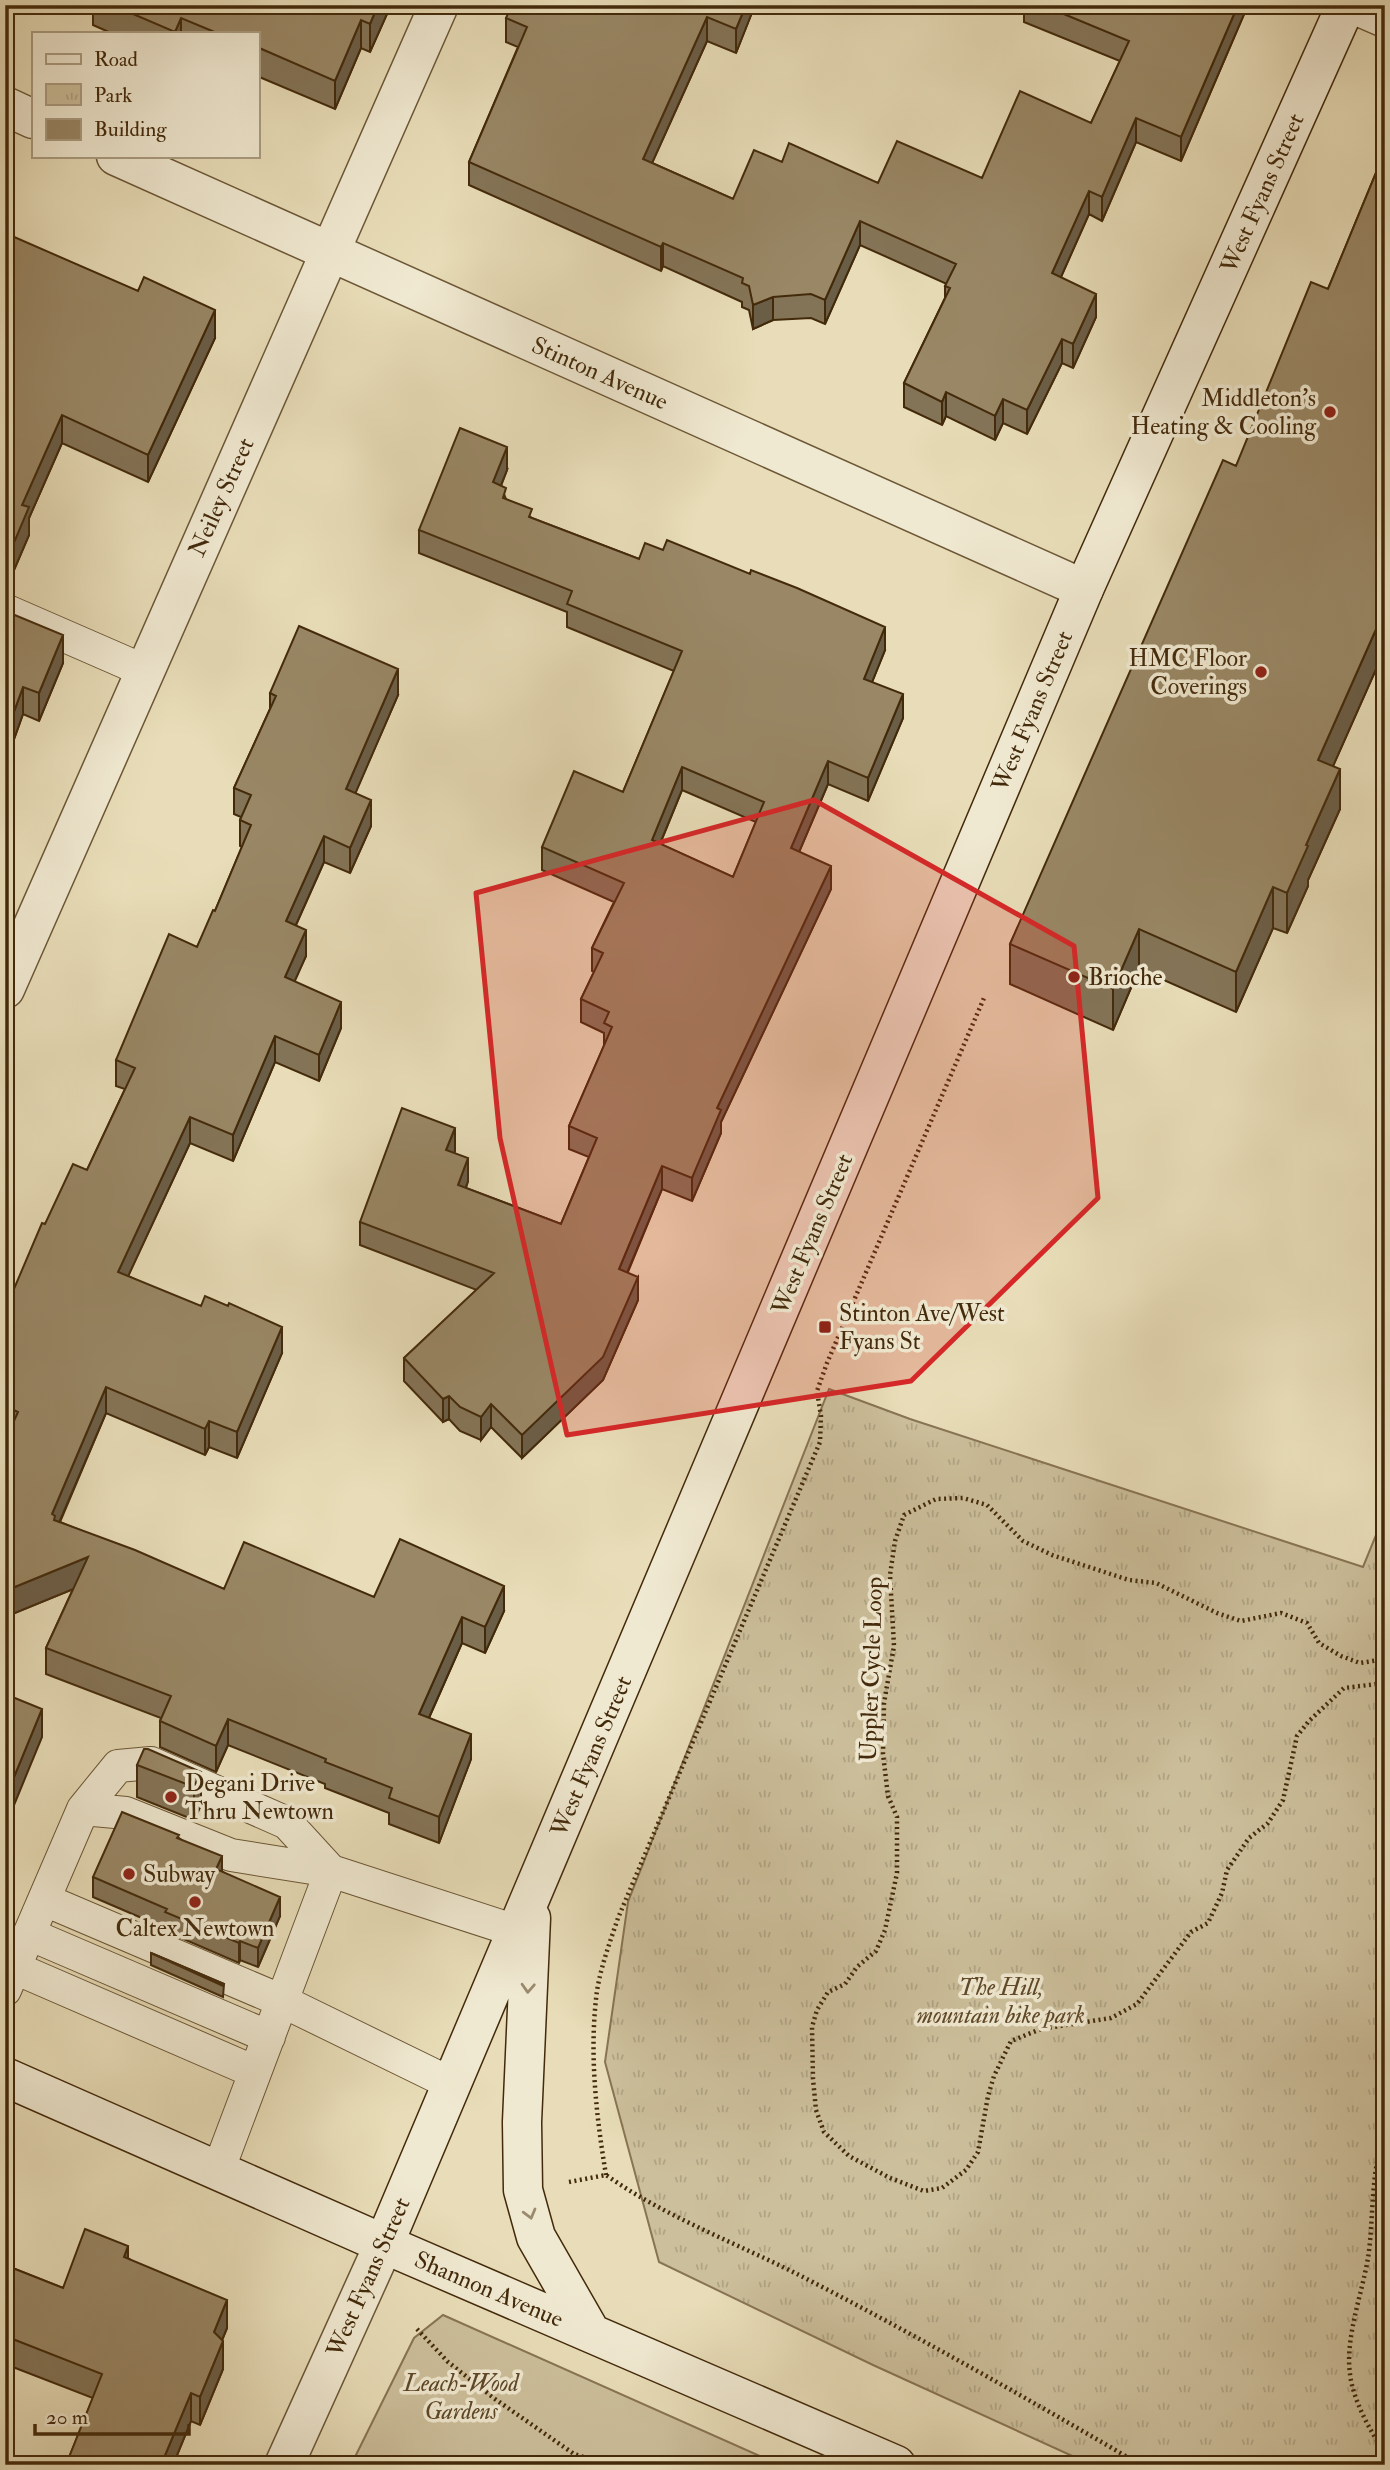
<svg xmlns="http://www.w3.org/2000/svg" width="1390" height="2470" font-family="'IM FELL Double Pica',serif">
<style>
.park{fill:url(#park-tufts);stroke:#887453;stroke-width:2}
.garden{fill:#ccbf9b;stroke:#887453;stroke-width:2}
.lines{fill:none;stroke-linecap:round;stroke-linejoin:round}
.service-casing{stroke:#6c5736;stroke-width:34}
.minor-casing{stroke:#6c5736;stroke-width:41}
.tertiary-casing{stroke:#6c5736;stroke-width:41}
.secondary-casing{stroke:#432a0b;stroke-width:41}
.path{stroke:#432a0b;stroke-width:4.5;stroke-dasharray:2 3.5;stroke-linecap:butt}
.service{stroke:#f0e9d1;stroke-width:32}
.minor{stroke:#f0e9d1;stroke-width:38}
.tertiary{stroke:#f0e9d1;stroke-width:38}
.secondary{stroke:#f0e9d1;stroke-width:38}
.wall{fill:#847457;stroke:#432a0b;stroke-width:2;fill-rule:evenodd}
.shaded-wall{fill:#6b5e47;stroke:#432a0b;stroke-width:2}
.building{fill:#998765;stroke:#432a0b;stroke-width:2;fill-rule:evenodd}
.oneway{stroke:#9a8a6e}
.marked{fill:#d62828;fill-opacity:0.2;stroke:#d62828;stroke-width:5;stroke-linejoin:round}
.poi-dot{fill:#8f2418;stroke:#f0e9d1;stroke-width:2.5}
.labels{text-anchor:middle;stroke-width:7;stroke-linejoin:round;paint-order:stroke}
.street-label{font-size:24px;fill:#432a0b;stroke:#f0e9d1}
.poi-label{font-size:24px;fill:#432a0b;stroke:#f0e9d1;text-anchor:start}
.park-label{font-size:24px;font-style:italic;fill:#5e4828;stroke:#f0e9d1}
</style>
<defs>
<pattern id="park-tufts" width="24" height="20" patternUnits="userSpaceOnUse" patternTransform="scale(1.75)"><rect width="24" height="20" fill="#ccbf9b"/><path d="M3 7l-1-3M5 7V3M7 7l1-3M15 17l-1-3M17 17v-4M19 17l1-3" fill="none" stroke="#b0a484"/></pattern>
</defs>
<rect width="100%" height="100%" fill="#e8ddb8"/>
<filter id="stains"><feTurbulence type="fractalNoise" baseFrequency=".00286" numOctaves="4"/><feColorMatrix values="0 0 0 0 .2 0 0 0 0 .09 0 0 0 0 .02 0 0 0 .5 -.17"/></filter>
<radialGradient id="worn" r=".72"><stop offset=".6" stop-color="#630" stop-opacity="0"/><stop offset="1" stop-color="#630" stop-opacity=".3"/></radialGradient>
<path class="park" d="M 829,1389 L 910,1419 L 1363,1567 L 1385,1513 L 1385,2465 L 1092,2465 L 873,2365 L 659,2262 L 605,2062 L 628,1902 Z"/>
<path class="garden" d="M 443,2315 L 780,2465 L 351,2465 L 414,2338 Z"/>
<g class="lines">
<defs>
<path id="service" d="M 5,610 L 145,671
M 83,1809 L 126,1813 L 231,1855 L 331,1871 L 218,2171
M 45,1900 L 282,2001 L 452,2084
M 29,1934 L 269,2037
M 15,1968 L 255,2072
M 5,1990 L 83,1809 L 118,1766 L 151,1763 L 287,1823 L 331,1871 L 516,1931"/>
<path id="minor" d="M 1355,5 L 1385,18
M 5,106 L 33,119
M 116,156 L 1084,589
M 5,989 L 439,5"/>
<path id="tertiary" d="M 284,2465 L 384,2244"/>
<path id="secondary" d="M 531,1918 L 522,2122 L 523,2190 L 536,2237 L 591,2333
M 5,2077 L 384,2244 L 896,2465
M 384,2244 L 1084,589 L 1346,5"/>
</defs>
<use href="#service" class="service-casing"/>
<use href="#minor" class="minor-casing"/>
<use href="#tertiary" class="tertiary-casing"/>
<use href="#secondary" class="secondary-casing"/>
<path class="path" d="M 1385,1659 L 1360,1663 L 1341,1656 L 1319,1643 L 1307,1623 L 1281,1613 L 1241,1621 L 1217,1613 L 1156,1583 L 1129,1580 L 1052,1555 L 1023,1541 L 987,1505 L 963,1498 L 936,1499 L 904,1515 L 895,1541 L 890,1575 L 894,1646 L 884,1703 L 883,1754 L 888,1796 L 897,1817 L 897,1873 L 885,1930 L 876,1951 L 857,1967 L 845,1984 L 828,1992 L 817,2010 L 812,2027 L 813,2079 L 816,2110 L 824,2132 L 849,2156 L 890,2178 L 924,2191 L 942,2188 L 966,2170 L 978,2152 L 988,2096 L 994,2076 L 1011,2041 L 1041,2029 L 1111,2018 L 1137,2004 L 1191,1932 L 1208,1923 L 1222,1893 L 1227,1870 L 1249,1838 L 1268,1823 L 1283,1800 L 1297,1736 L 1309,1721 L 1344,1688 L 1385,1683
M 1385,2135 C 1370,2169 1374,2220 1368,2258 C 1362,2294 1345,2338 1350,2374 C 1353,2400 1370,2431 1385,2453
M 606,2175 C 596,2115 589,2051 597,1991 C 601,1966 610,1942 618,1918 L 820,1442 L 821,1416 L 817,1391 L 827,1363 L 984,998
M 569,2182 L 606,2175 C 667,2218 739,2244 805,2278 C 919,2337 1030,2400 1141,2465
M 417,2329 L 448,2362 L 495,2399 L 574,2454 L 609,2465"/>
<use href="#service" class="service"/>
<use href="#minor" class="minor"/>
<use href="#tertiary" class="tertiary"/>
<use href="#secondary" class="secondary"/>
</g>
<path class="wall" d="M 82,5 L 391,5 L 370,52 L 361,48 L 335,109 L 257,76 L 257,33 L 111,33 L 93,25 L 93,10 Z
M 755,5 L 736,53 L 707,41 L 652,163 L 733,199 L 782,162 L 878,183 L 982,178 L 1091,123 L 1120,61 L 1024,22 L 1024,5 L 1248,5 L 1181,161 L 1136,142 L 1102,221 L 1089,214 L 1061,277 L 1096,317 L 1073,368 L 1062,363 L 1027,434 L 1003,423 L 995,440 L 946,416 L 942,425 L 904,407 L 904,383 L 945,298 L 945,286 L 947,284 L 860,245 L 825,324 L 811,318 L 773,320 L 753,329 L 749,310 L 742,307 L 742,302 L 663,266 L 661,271 L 469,185 L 469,162 L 518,47 L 506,42 L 506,18 Z
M 1385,151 L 1385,649 L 1333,766 L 1340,809 L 1308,880 L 1308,886 L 1287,933 L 1273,928 L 1236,1012 L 1139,969 L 1113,1030 L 1010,984 L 1010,944 L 1236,466 L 1328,289 Z
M 5,233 L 215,338 L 148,482 L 62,443 L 29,518 L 29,535 L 5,591 Z
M 507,470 L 501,486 L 506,499 L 532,518 L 639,559 L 885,650 L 872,682 L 903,718 L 868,801 L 828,784 L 799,852 L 831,889 L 721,1122 L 721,1133 L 692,1201 L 662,1189 L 628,1272 L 638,1300 L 603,1380 L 522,1458 L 491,1427 L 481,1440 L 460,1431 L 449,1419 L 443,1422 L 404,1381 L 404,1358 L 477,1290 L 360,1245 L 360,1222 L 455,1151 L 454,1153 L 468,1181 L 466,1188 L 561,1224 L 589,1157 L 569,1149 L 569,1126 L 604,1046 L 604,1033 L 581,1022 L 581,999 L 594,972 L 592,971 L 592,948 L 614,902 L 542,870 L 542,847 L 623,792 L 674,671 L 567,627 L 567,612 L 419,553 L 419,530 ZM 682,790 L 756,822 L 733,877 L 660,844 Z
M 5,611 L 63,663 L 39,721 L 23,714 L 8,756 L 5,755 Z
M 270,693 L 398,695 L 355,793 L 371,826 L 350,873 L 324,862 L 296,925 L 306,956 L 294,981 L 341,1028 L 319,1081 L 275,1062 L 233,1161 L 190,1143 L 128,1276 L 282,1353 L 237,1458 L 209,1447 L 205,1455 L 106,1413 L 60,1522 L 224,1589 L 374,1597 L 504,1611 L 485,1653 L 462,1643 L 429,1718 L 471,1759 L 439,1843 L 389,1824 L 389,1813 L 325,1788 L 325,1784 L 228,1745 L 216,1772 L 160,1747 L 160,1721 L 161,1718 L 46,1674 L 46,1648 L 73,1589 L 5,1617 L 5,1441 L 8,1434 L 5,1432 L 5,1310 L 45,1224 L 87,1170 L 125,1089 L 116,1086 L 116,1060 L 197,947 L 215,911 L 242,847 L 240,846 L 240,820 L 241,817 L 234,814 L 234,788 L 270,709 Z
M 137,1765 L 201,1772 L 201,1805 L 194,1820 L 137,1797 Z
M 179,1838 L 280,1916 L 258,1967 L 240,1960 L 239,1963 L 165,1931 L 165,1928 L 93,1897 L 93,1877 Z
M 151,1953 L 224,1984 L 223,1997 L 151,1965 Z
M 128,2258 L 227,2328 L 222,2340 L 223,2369 L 200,2425 L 191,2421 L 173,2465 L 66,2465 L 93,2398 L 5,2364 L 5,2265 L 63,2288 Z"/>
<path class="shaded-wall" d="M 378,5 L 391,5 L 370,52 L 370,24 Z
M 746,5 L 755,5 L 736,53 L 736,29 Z
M 1238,5 L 1248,5 L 1181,161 L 1181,137 Z
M 707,17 L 707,41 L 643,183 L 643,159 Z
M 181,18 L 181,33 L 175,33 L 175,32 Z
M 361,20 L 361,48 L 335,109 L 335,81 Z
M 1136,118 L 1136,142 L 1102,221 L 1102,197 Z
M 1089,191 L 1089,214 L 1052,297 L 1052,273 Z
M 860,221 L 860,245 L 825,324 L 825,300 Z
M 663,243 L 663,266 L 661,271 L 661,247 Z
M 1096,294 L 1096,317 L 1073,368 L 1073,344 Z
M 773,297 L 773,320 L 753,329 L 753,305 Z
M 215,310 L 215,338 L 148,482 L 148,455 Z
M 1062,339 L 1062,363 L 1027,434 L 1027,410 Z
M 946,392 L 946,416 L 942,425 L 942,402 Z
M 1003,399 L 1003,423 L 995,440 L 995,416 Z
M 62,415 L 62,443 L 29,518 L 29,535 L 5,591 L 5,564 L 22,505 Z
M 507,447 L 507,470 L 493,505 L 493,482 Z
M 1385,609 L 1385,649 L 1318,800 L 1318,760 Z
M 885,627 L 885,650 L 864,702 L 864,679 Z
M 63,635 L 63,663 L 39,721 L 39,693 Z
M 398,669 L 398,695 L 346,815 L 346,789 Z
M 23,687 L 23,714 L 8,756 L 8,728 Z
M 903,694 L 903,718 L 868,801 L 868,778 Z
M 828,761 L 828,784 L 791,871 L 791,848 Z
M 682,767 L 682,790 L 652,863 L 652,840 Z
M 1340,769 L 1340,809 L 1308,880 L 1308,886 L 1287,933 L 1287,893 L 1306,845 Z
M 371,800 L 371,826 L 350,873 L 350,848 Z
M 324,836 L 324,862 L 286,947 L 286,921 Z
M 831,866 L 831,889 L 721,1122 L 721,1133 L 692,1201 L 692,1178 L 717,1108 Z
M 1273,887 L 1273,928 L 1236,1012 L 1236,972 Z
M 1139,929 L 1139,969 L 1113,1030 L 1113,989 Z
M 306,930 L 306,956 L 285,1003 L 285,977 Z
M 341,1002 L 341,1028 L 319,1081 L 319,1055 Z
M 275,1036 L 275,1062 L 233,1161 L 233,1135 Z
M 190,1117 L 190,1143 L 118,1298 L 118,1272 Z
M 455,1128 L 455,1151 L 446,1173 L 446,1150 Z
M 468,1158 L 468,1181 L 458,1208 L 458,1185 Z
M 662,1166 L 662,1189 L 619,1292 L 619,1269 Z
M 638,1277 L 638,1300 L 603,1380 L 522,1458 L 522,1435 Z
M 282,1327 L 282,1353 L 237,1458 L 237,1432 Z
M 106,1387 L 106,1413 L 55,1532 L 52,1514 Z
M 449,1396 L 449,1419 L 443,1422 L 443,1399 Z
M 491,1404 L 491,1427 L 481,1440 L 481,1417 Z
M 209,1421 L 209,1447 L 205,1455 L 205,1429 Z
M 88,1557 L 88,1583 L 5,1617 L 5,1591 Z
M 504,1586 L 504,1611 L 485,1653 L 485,1627 Z
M 462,1617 L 462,1643 L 419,1740 L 419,1714 Z
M 42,1709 L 42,1737 L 5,1827 L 5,1799 Z
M 228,1719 L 228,1745 L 216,1772 L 216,1746 Z
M 471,1734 L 471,1759 L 439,1843 L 439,1817 Z
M 201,1772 L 201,1805 L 194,1820 L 194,1787 Z
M 222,1856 L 222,1876 L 216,1869 Z
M 280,1897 L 280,1916 L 258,1967 L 258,1948 Z
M 240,1941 L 240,1960 L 239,1963 L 239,1943 Z
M 128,2246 L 128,2274 L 124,2257 Z
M 227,2300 L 227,2328 L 214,2360 L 214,2332 Z
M 223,2341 L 223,2369 L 200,2425 L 200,2397 Z
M 191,2393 L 191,2421 L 173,2465 L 161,2465 Z"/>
<path class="building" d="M 112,5 L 378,5 L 370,24 L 361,20 L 335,81 L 257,47 L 257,33 L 217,33 L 181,18 L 175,32 Z
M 512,5 L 746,5 L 736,29 L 707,17 L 643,159 L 733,199 L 754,150 L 782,162 L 789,143 L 878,183 L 897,141 L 982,178 L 1020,91 L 1091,123 L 1129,41 L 1042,5 L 1238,5 L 1181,137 L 1136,118 L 1102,197 L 1089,191 L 1052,273 L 1096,294 L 1073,344 L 1062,339 L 1027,410 L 1003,399 L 995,416 L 946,392 L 942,402 L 904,383 L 950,288 L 945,286 L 956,264 L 860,221 L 825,300 L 811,294 L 773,297 L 753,305 L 749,286 L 742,283 L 743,278 L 663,243 L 661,247 L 469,162 L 527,27 L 506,18 Z
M 1385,151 L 1385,609 L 1318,760 L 1340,769 L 1306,845 L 1308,846 L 1287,893 L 1273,887 L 1236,972 L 1139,929 L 1113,989 L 1010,944 L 1223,460 L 1236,466 L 1311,282 L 1328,289 Z
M 5,233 L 138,291 L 144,277 L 215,310 L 148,455 L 62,415 L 22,505 L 29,507 L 5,564 Z
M 460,428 L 507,447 L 493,482 L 506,488 L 503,498 L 532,509 L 529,517 L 639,559 L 645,543 L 663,550 L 667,540 L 750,574 L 751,570 L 797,588 L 885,627 L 864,679 L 903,694 L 868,778 L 828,761 L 791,848 L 831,866 L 717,1108 L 721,1110 L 692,1178 L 662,1166 L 619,1269 L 638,1277 L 603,1357 L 522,1435 L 491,1404 L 481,1417 L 460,1407 L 449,1396 L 443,1399 L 404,1358 L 494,1273 L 360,1222 L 402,1108 L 455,1128 L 446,1150 L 468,1158 L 458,1185 L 561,1224 L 597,1138 L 569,1126 L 612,1027 L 604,1023 L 609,1012 L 581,999 L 603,953 L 592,948 L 624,883 L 542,847 L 574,771 L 623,792 L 682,651 L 567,604 L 572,591 L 419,530 ZM 682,767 L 764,802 L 733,877 L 652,840 Z
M 5,611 L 63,635 L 39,693 L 23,687 L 8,728 L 5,727 Z
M 299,626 L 398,669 L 346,789 L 371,800 L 350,848 L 324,836 L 286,921 L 306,930 L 285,977 L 341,1002 L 319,1055 L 275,1036 L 233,1135 L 190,1117 L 118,1272 L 201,1306 L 205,1296 L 228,1306 L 229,1303 L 282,1327 L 237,1432 L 209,1421 L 205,1429 L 106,1387 L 52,1514 L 55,1516 L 54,1520 L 135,1550 L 224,1589 L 244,1542 L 374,1597 L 400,1539 L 504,1586 L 485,1627 L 462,1617 L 419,1714 L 471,1734 L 439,1817 L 389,1798 L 392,1788 L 325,1762 L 326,1759 L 228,1719 L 216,1746 L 160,1721 L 171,1696 L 46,1648 L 88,1557 L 5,1591 L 5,1441 L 18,1412 L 5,1406 L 5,1310 L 42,1223 L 45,1224 L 73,1164 L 87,1170 L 135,1068 L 116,1060 L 169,934 L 197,947 L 213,910 L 215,911 L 251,825 L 240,820 L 251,795 L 234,788 L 276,696 L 270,693 Z
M 5,1694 L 42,1709 L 5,1799 Z
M 144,1749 L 148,1749 L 201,1772 L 194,1787 L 137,1765 Z
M 122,1812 L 179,1835 L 177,1838 L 222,1856 L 216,1869 L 280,1897 L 258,1948 L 240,1941 L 239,1943 L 165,1912 L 167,1909 L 93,1877 Z
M 151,1953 L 224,1984 L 223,1986 Z
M 85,2229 L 128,2246 L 124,2257 L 227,2300 L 214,2332 L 223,2341 L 200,2397 L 191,2393 L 161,2465 L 66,2465 L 102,2374 L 5,2336 L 5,2265 L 63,2288 Z"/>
<defs><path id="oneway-chevron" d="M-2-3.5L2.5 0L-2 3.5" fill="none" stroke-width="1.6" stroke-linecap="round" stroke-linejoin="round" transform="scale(1.75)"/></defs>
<g class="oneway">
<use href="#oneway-chevron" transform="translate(528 1988) rotate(93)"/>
<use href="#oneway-chevron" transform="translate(530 2214) rotate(75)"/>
</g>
<path class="marked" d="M 814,800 L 1074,946 L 1098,1198 L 911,1381 L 567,1435 L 500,1138 L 476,893 Z"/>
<g class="poi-dot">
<circle cx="1330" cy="412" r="7"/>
<circle cx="1261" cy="672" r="7"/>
<circle cx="1074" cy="977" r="7"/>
<rect x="818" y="1320" width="14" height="14" rx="3.5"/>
<circle cx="171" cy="1797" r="7"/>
<circle cx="129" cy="1874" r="7"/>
<circle cx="195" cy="1902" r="7"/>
</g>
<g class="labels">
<g class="street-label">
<text transform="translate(1262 193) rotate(-66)" y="8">West Fyans Street</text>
<text transform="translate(600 373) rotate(24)" y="8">Stinton Avenue</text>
<text transform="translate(221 497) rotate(-66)" y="8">Neiley Street</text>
<text transform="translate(1032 711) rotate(-67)" y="8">West Fyans Street</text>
<text transform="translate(812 1234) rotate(-67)" y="8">West Fyans Street</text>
<text transform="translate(871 1669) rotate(-88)" y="8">Uppler Cycle Loop</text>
<text transform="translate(591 1756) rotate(-67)" y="8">West Fyans Street</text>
<text transform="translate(368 2277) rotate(-66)" y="8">West Fyans Street</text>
<text transform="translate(489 2289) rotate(23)" y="8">Shannon Avenue</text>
</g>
<g class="poi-label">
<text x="1316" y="406" text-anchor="end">Middleton's<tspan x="1316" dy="28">Heating &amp; Cooling</tspan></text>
<text x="1247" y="666" text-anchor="end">HMC Floor<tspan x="1247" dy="28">Coverings</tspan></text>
<text x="1088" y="985">Brioche</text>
<text x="839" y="1321">Stinton Ave/West<tspan x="839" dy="28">Fyans St</tspan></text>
<text x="185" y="1791">Degani Drive<tspan x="185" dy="28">Thru Newtown</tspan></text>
<text x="143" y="1882">Subway</text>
<text x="195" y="1936" text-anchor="middle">Caltex Newtown</text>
</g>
<g class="park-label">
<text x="1001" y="1995">The Hill,<tspan x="1001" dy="28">mountain bike park</tspan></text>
<text x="461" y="2391">Leach-Wood<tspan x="461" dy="28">Gardens</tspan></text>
</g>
</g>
<rect width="1390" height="2470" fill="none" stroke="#e8ddb8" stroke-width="28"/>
<rect x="7" y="7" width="1376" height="2456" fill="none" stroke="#432a0b" stroke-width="3.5"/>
<rect x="14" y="14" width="1362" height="2442" fill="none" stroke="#432a0b" stroke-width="2"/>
<rect x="32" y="32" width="228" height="126" fill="#f0e9d1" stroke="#ab9d82" stroke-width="2"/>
<rect x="46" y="54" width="35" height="10" fill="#f0e9d1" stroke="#ab9d82" stroke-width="2"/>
<text x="94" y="66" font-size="21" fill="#432a0b">Road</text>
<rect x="46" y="84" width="35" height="21" fill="url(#park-tufts)" stroke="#ab9d82" stroke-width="2"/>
<text x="94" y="102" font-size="21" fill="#432a0b">Park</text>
<rect x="46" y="119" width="35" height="21" fill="#998765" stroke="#ab9d82" stroke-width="2"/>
<text x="94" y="136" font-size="21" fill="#432a0b">Building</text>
<path d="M35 2424v10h154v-10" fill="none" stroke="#432a0b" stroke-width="3.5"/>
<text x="46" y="2424" font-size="21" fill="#432a0b" stroke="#f0e9d1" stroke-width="5" paint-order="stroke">20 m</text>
<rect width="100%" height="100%" filter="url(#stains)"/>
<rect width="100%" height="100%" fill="url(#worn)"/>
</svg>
